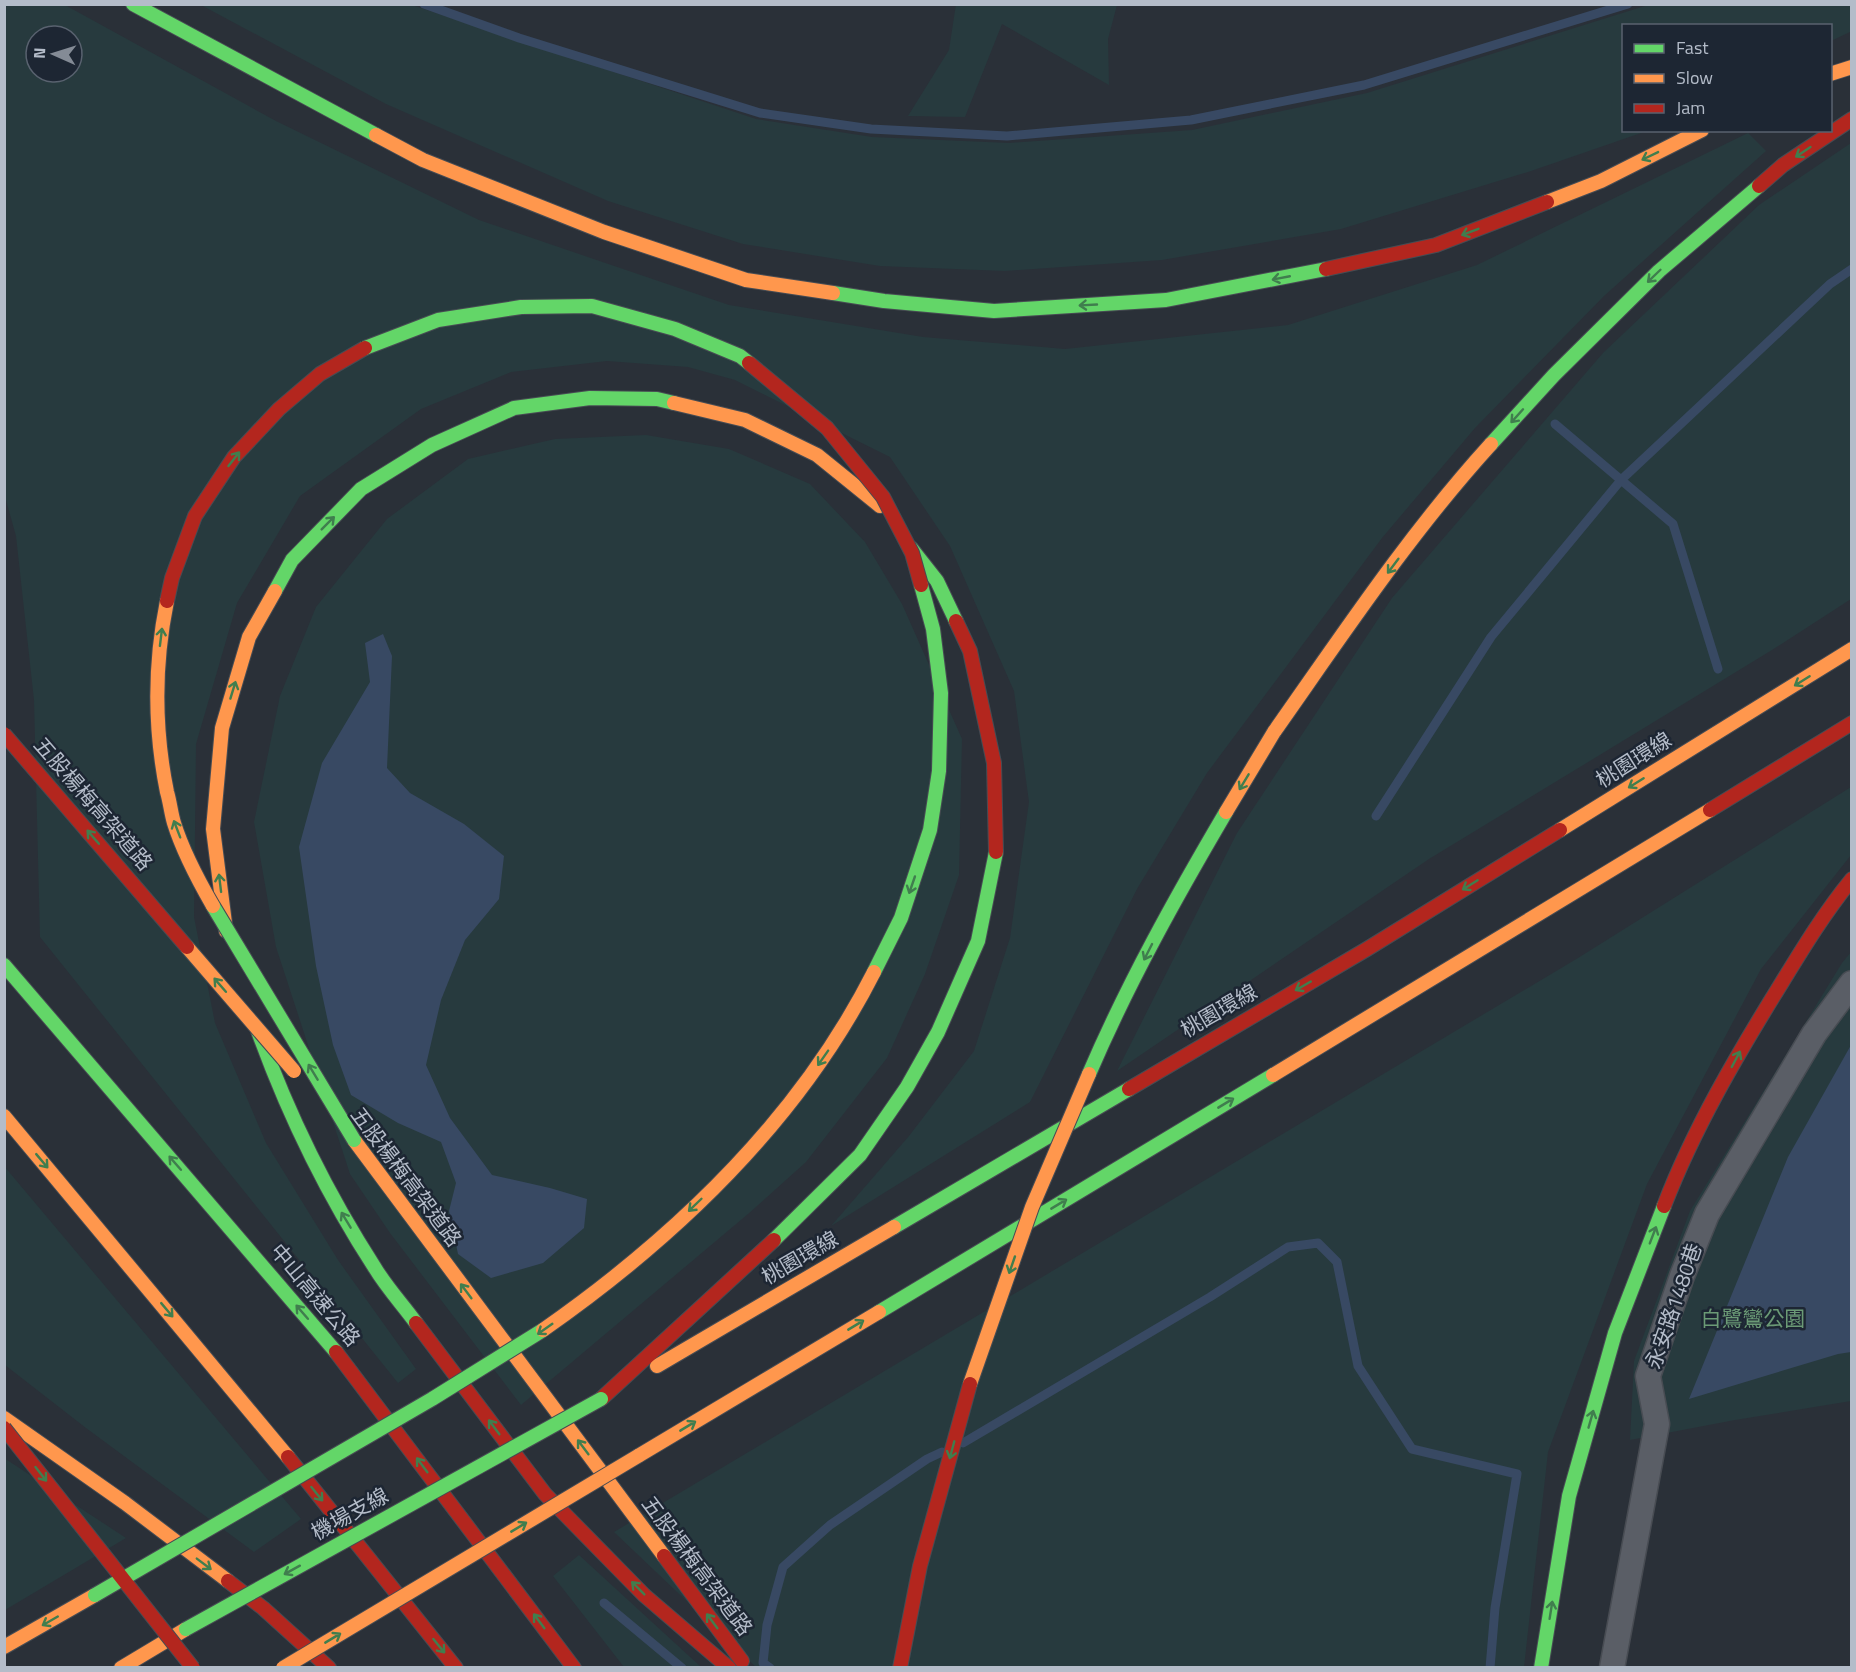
<svg xmlns="http://www.w3.org/2000/svg" width="1856" height="1672" font-family="'Titillium Web','Noto Sans TC',sans-serif">
<style>
.green{fill:#273a3e;fill-rule:evenodd}
.water{fill:#384963}
.lines{fill:none;stroke-linecap:round;stroke-linejoin:round}
.stream{stroke:#384963;stroke-width:9}
.street-casing{stroke:#484c53;stroke-width:27}
.fast-casing{stroke:#474c53;stroke-width:16}
.slow-casing{stroke:#474c53;stroke-width:16}
.jam-casing{stroke:#474c53;stroke-width:16}
.street{stroke:#5a5e66;stroke-width:24}
.fast{stroke:#63d668;stroke-width:14}
.slow{stroke:#ff974d;stroke-width:14}
.jam{stroke:#b3261e;stroke-width:14}
.fast-bridge-casing{stroke:#474c53;stroke-width:16;stroke-linecap:butt}
.slow-bridge-casing{stroke:#474c53;stroke-width:16;stroke-linecap:butt}
.jam-bridge-casing{stroke:#474c53;stroke-width:16;stroke-linecap:butt}
.fast-bridge{stroke:#63d668;stroke-width:14}
.slow-bridge{stroke:#ff974d;stroke-width:14}
.jam-bridge{stroke:#b3261e;stroke-width:14}
.oneway{stroke:#407e4e}
.labels{text-anchor:middle;stroke-width:5;stroke-linejoin:round;paint-order:stroke}
.street-label{font-size:21px;fill:#b4bcc9;stroke:#1d2633}
.park-label{font-size:21px;fill:#6b9a76;stroke:#1d2633}
</style>
<rect width="100%" height="100%" fill="#2a3038"/>
<path class="green" d="M 956,4 L 1117,5 L 1108,39 L 1109,85 L 1002,24 L 965,117 L 908,116 L 949,50 Z
M 4,5 L 65,5 L 276,121 L 479,220 L 729,305 L 923,337 L 1065,349 L 1288,325 L 1477,265 L 1748,133 L 1766,151 L 1604,296 L 1475,428 L 1382,538 L 1207,773 L 1137,889 L 1030,1102 L 831,1226 L 909,1136 L 974,1051 L 1010,938 L 1029,802 L 1014,691 L 950,546 L 890,457 L 735,380 L 688,367 L 607,361 L 511,372 L 421,409 L 300,496 L 237,603 L 196,744 L 194,917 L 215,1023 L 266,1143 L 338,1260 L 416,1369 L 398,1383 L 40,937 L 34,700 L 16,536 L 4,493 ZM 36,36 L 72,36 L 72,72 L 36,72 Z
M 201,5 L 412,5 L 756,119 L 872,137 L 1009,143 L 1192,130 L 1367,93 L 1648,5 L 1851,5 L 1852,31 L 1831,41 L 1830,26 L 1624,26 L 1624,130 L 1646,131 L 1641,133 L 1531,171 L 1341,229 L 1162,260 L 1005,271 L 880,266 L 743,244 L 608,201 L 386,104 Z
M 1851,143 L 1851,599 L 1772,650 L 1429,859 L 1117,1071 L 1237,833 L 1392,598 L 1603,353 L 1759,205 Z
M 646,435 L 729,449 L 810,484 L 865,542 L 902,604 L 962,739 L 959,875 L 925,974 L 887,1058 L 806,1162 L 748,1214 L 521,1405 L 390,1233 L 350,1174 L 276,947 L 254,822 L 280,696 L 316,607 L 387,519 L 468,459 L 555,439 Z
M 1851,787 L 1851,855 L 1761,969 L 1647,1184 L 1548,1452 L 1524,1667 L 756,1667 L 614,1532 L 1578,958 Z
M 1851,952 L 1851,1401 L 1735,1420 L 1630,1440 L 1634,1361 L 1690,1211 L 1842,963 Z
M 4,1166 L 301,1519 L 254,1552 L 86,1428 L 5,1365 Z
M 4,1458 L 126,1538 L 5,1610 L 4,1610 Z
M 579,1555 L 701,1667 L 624,1667 L 553,1576 Z"/>
<path class="water" d="M 383,634 L 392,656 L 387,768 L 410,793 L 464,824 L 504,856 L 499,899 L 465,940 L 441,1000 L 426,1065 L 450,1118 L 492,1175 L 550,1188 L 587,1199 L 584,1228 L 543,1263 L 491,1278 L 458,1254 L 449,1211 L 456,1183 L 441,1142 L 398,1123 L 351,1095 L 333,1045 L 316,966 L 299,847 L 322,763 L 370,682 L 365,643 Z
M 1851,1045 L 1851,1352 L 1838,1354 L 1689,1399 L 1788,1157 Z"/>
<g class="lines">
<path class="stream" d="M 424,4 L 519,38 L 760,113 L 871,129 L 1007,136 L 1191,120 L 1364,85 L 1628,4
M 1555,424 L 1673,524 L 1718,669
M 1376,816 L 1491,637 L 1621,480 L 1830,284 L 1852,269
M 963,1443 L 1210,1297 L 1288,1247 L 1318,1243 L 1337,1262 L 1358,1366 L 1412,1449 L 1517,1474 L 1495,1608 L 1490,1668
M 604,1603 L 682,1668
M 770,1668 L 763,1663 L 767,1625 L 783,1567 L 830,1525 L 927,1459 L 942,1452"/>
<defs>
<path id="street" d="M 1612,1668 L 1657,1424 L 1648,1376 L 1682,1276 L 1707,1214 L 1814,1034 L 1852,983"/>
<path id="fast" d="M 133,4 L 376,135
M 833,293 L 884,301 L 994,311 L 1166,300 L 1326,269
M 1491,444 L 1554,375 L 1659,271 L 1759,186
M 911,548 L 937,581 L 956,621
M 275,591 L 292,560 L 361,489 L 432,445 L 514,408 L 590,398 L 657,399 L 674,403
M 4,965 L 336,1352
M 258,1031 C 288,1114 327,1194 375,1268 C 387,1288 403,1305 416,1323
M 894,1227 L 1129,1089
M 774,1240 L 860,1155 L 907,1087 L 938,1032 L 978,941 L 996,852
M 879,1312 L 1273,1075
M 1541,1668 L 1569,1496 L 1615,1333 L 1664,1206"/>
<path id="slow" d="M 1830,74 L 1852,67
M 376,135 L 423,160 L 604,232 L 746,280 L 833,293
M 1547,202 L 1601,181 L 1702,130
M 674,403 L 745,420 L 817,455 L 880,506
M 1274,732 C 1343,634 1410,533 1491,444
M 1560,830 L 1852,649
M 226,931 L 213,829 L 222,728 L 249,637 L 275,591
M 1273,1075 L 1710,810
M 4,1116 L 288,1457
M 354,1140 L 664,1556
M 657,1366 L 894,1227
M 4,1418 L 125,1503 L 228,1581
M 638,1456 L 879,1312
M 4,1647 L 95,1595
M 121,1668 L 186,1629"/>
<path id="jam" d="M 1759,186 L 1783,165 L 1852,119
M 1326,269 L 1436,245 L 1547,202
M 956,621 L 970,651 L 994,763 L 996,852
M 1710,810 L 1852,723
M 1129,1089 L 1367,949 L 1560,830
M 1664,1206 C 1694,1128 1737,1055 1781,984 C 1803,948 1825,912 1852,879
M 416,1323 L 545,1494 L 644,1595 L 729,1668
M 336,1352 L 574,1668
M 601,1399 L 774,1240
M 288,1457 L 456,1668
M 664,1556 L 742,1661
M 228,1581 L 263,1608 L 329,1668"/>
</defs>
<use href="#street" class="street-casing"/>
<use href="#fast" class="fast-casing"/>
<use href="#slow" class="slow-casing"/>
<use href="#jam" class="jam-casing"/>
<use href="#street" class="street"/>
<use href="#fast" class="fast"/>
<use href="#slow" class="slow"/>
<use href="#jam" class="jam"/>
<defs>
<path id="fast-bridge" d="M 365,348 L 438,320 L 521,307 L 592,306 L 675,329 L 740,356 L 749,363
M 213,906 L 354,1140
M 874,972 L 901,918 L 930,830 L 939,771 L 941,693 L 933,629 L 921,585
M 1089,1074 C 1128,983 1176,897 1226,812
M 95,1595 L 432,1399 L 543,1330
M 186,1629 L 601,1399"/>
<path id="slow-bridge" d="M 167,601 C 154,665 154,728 167,792 C 170,802 171,813 174,823 C 183,852 198,880 213,906
M 1226,812 L 1274,732
M 187,947 L 294,1071
M 543,1330 C 676,1237 800,1118 874,972
M 970,1384 L 1032,1207 L 1089,1074
M 283,1668 L 638,1456"/>
<path id="jam-bridge" d="M 749,363 L 827,428 L 883,497 L 912,553 L 921,585
M 167,601 L 172,578 L 195,516 L 234,457 L 279,409 L 320,374 L 365,348
M 4,734 L 187,947
M 4,1428 L 193,1668
M 900,1668 L 920,1566 L 970,1384"/>
</defs>
<use href="#fast-bridge" class="fast-bridge-casing"/>
<use href="#slow-bridge" class="slow-bridge-casing"/>
<use href="#jam-bridge" class="jam-bridge-casing"/>
<use href="#fast-bridge" class="fast-bridge"/>
<use href="#slow-bridge" class="slow-bridge"/>
<use href="#jam-bridge" class="jam-bridge"/>
</g>
<defs><path id="oneway-shaft" d="M-6 0H5M1.5-3L5.5 0L1.5 3" fill="none" stroke-width="1.6" stroke-linecap="round" stroke-linejoin="round" transform="scale(1.5)"/></defs>
<g class="oneway">
<use href="#oneway-shaft" transform="translate(1803 152) rotate(146)"/>
<use href="#oneway-shaft" transform="translate(1650 156) rotate(154)"/>
<use href="#oneway-shaft" transform="translate(1470 232) rotate(159)"/>
<use href="#oneway-shaft" transform="translate(1654 276) rotate(136)"/>
<use href="#oneway-shaft" transform="translate(1281 278) rotate(169)"/>
<use href="#oneway-shaft" transform="translate(1088 305) rotate(177)"/>
<use href="#oneway-shaft" transform="translate(1517 416) rotate(132)"/>
<use href="#oneway-shaft" transform="translate(234 459) rotate(-52)"/>
<use href="#oneway-shaft" transform="translate(328 523) rotate(-45)"/>
<use href="#oneway-shaft" transform="translate(1393 566) rotate(127)"/>
<use href="#oneway-shaft" transform="translate(161 637) rotate(-83)"/>
<use href="#oneway-shaft" transform="translate(1802 681) rotate(148)"/>
<use href="#oneway-shaft" transform="translate(233 690) rotate(-73)"/>
<use href="#oneway-shaft" transform="translate(1244 782) rotate(121)"/>
<use href="#oneway-shaft" transform="translate(1636 783) rotate(148)"/>
<use href="#oneway-shaft" transform="translate(177 829) rotate(-111)"/>
<use href="#oneway-shaft" transform="translate(93 837) rotate(-131)"/>
<use href="#oneway-shaft" transform="translate(220 883) rotate(-97)"/>
<use href="#oneway-shaft" transform="translate(912 885) rotate(109)"/>
<use href="#oneway-shaft" transform="translate(1470 885) rotate(148)"/>
<use href="#oneway-shaft" transform="translate(1148 952) rotate(117)"/>
<use href="#oneway-shaft" transform="translate(220 985) rotate(-131)"/>
<use href="#oneway-shaft" transform="translate(1303 986) rotate(150)"/>
<use href="#oneway-shaft" transform="translate(823 1058) rotate(125)"/>
<use href="#oneway-shaft" transform="translate(1736 1059) rotate(-62)"/>
<use href="#oneway-shaft" transform="translate(313 1072) rotate(-121)"/>
<use href="#oneway-shaft" transform="translate(1226 1103) rotate(-31)"/>
<use href="#oneway-shaft" transform="translate(42 1161) rotate(50)"/>
<use href="#oneway-shaft" transform="translate(175 1163) rotate(-131)"/>
<use href="#oneway-shaft" transform="translate(1059 1204) rotate(-31)"/>
<use href="#oneway-shaft" transform="translate(695 1205) rotate(136)"/>
<use href="#oneway-shaft" transform="translate(346 1220) rotate(-121)"/>
<use href="#oneway-shaft" transform="translate(1653 1235) rotate(-69)"/>
<use href="#oneway-shaft" transform="translate(1012 1265) rotate(109)"/>
<use href="#oneway-shaft" transform="translate(466 1291) rotate(-127)"/>
<use href="#oneway-shaft" transform="translate(167 1310) rotate(50)"/>
<use href="#oneway-shaft" transform="translate(302 1312) rotate(-131)"/>
<use href="#oneway-shaft" transform="translate(856 1325) rotate(-31)"/>
<use href="#oneway-shaft" transform="translate(545 1329) rotate(145)"/>
<use href="#oneway-shaft" transform="translate(1591 1419) rotate(-74)"/>
<use href="#oneway-shaft" transform="translate(688 1426) rotate(-31)"/>
<use href="#oneway-shaft" transform="translate(494 1427) rotate(-127)"/>
<use href="#oneway-shaft" transform="translate(583 1447) rotate(-127)"/>
<use href="#oneway-shaft" transform="translate(952 1450) rotate(105)"/>
<use href="#oneway-shaft" transform="translate(422 1465) rotate(-127)"/>
<use href="#oneway-shaft" transform="translate(41 1474) rotate(52)"/>
<use href="#oneway-shaft" transform="translate(317 1494) rotate(51)"/>
<use href="#oneway-shaft" transform="translate(519 1527) rotate(-31)"/>
<use href="#oneway-shaft" transform="translate(204 1564) rotate(37)"/>
<use href="#oneway-shaft" transform="translate(292 1570) rotate(151)"/>
<use href="#oneway-shaft" transform="translate(638 1588) rotate(-135)"/>
<use href="#oneway-shaft" transform="translate(1551 1610) rotate(-81)"/>
<use href="#oneway-shaft" transform="translate(50 1621) rotate(150)"/>
<use href="#oneway-shaft" transform="translate(539 1621) rotate(-127)"/>
<use href="#oneway-shaft" transform="translate(712 1621) rotate(-127)"/>
<use href="#oneway-shaft" transform="translate(333 1638) rotate(-31)"/>
<use href="#oneway-shaft" transform="translate(439 1646) rotate(51)"/>
</g>
<g class="labels">
<g class="street-label">
<text transform="translate(1634 760) rotate(-32)" y="7">桃園環線</text>
<text transform="translate(93 804) rotate(49)" y="7">五股楊梅高架道路</text>
<text transform="translate(1219 1011) rotate(-30)" y="7">桃園環線</text>
<text transform="translate(406 1177) rotate(53)" y="7">五股楊梅高架道路</text>
<text transform="translate(800 1258) rotate(-30)" y="7">桃園環線</text>
<text transform="translate(315 1295) rotate(50)" y="7">中山高速公路</text>
<text transform="translate(1674 1306) rotate(-71)" y="7">永安路1480巷</text>
<text transform="translate(350 1514) rotate(-29)" y="7">機場支線</text>
<text transform="translate(697 1566) rotate(53)" y="7">五股楊梅高架道路</text>
</g>
<g class="park-label">
<text x="1753" y="1326">白鷺鸞公園</text>
</g>
</g>
<rect width="1856" height="1672" fill="none" stroke="#b4bcc9" stroke-width="12"/>
<rect x="1622" y="24" width="210" height="108" fill="#1d2633" stroke="#59626f" stroke-width="1.5"/>
<rect x="1634" y="44" width="30" height="9" fill="#63d668" stroke="#59626f" stroke-width="1.5"/>
<text x="1676" y="54" font-size="18" fill="#b4bcc9">Fast</text>
<rect x="1634" y="74" width="30" height="9" fill="#ff974d" stroke="#59626f" stroke-width="1.5"/>
<text x="1676" y="84" font-size="18" fill="#b4bcc9">Slow</text>
<rect x="1634" y="104" width="30" height="9" fill="#b3261e" stroke="#59626f" stroke-width="1.5"/>
<text x="1676" y="114" font-size="18" fill="#b4bcc9">Jam</text>
<g transform="translate(54 54) rotate(273)"><circle r="28" fill="#1d2633" stroke="#59626f" stroke-width="1.5"/>
<path d="M0-4.5L10 22L0 15L-10 22Z" fill="#848b96"/>
<text y="-9" font-size="16" font-weight="bold" text-anchor="middle" fill="#b4bcc9">N</text>
</g>
</svg>
